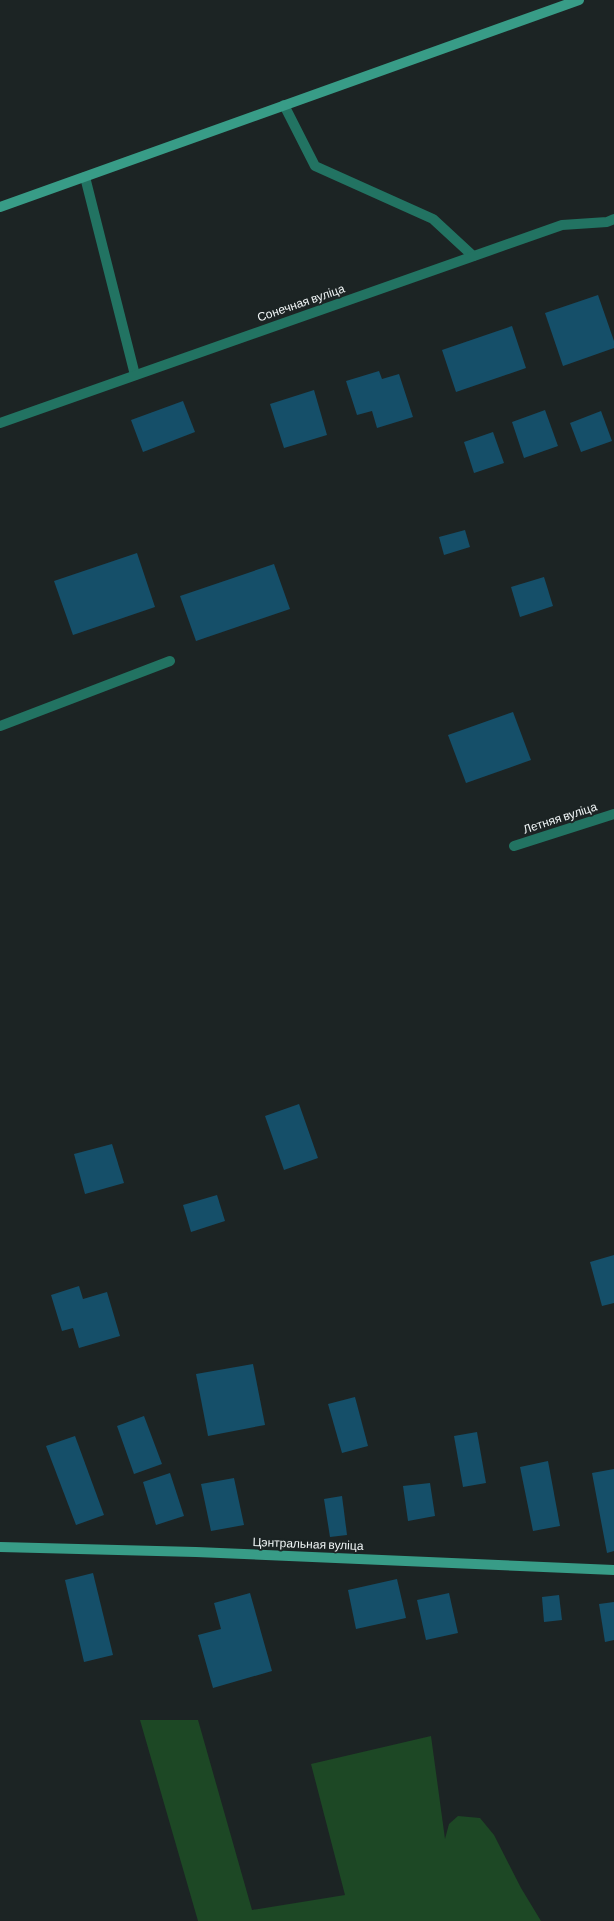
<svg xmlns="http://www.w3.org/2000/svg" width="614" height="1921" font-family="Barlow,sans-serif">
	<rect width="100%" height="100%" fill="#1c2424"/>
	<polygon fill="#1d4825" points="140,1720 198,1720 252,1910 345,1895 311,1764 431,1736 445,1839 449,1824 458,1816 480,1818 494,1835 521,1888 541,1921 198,1921"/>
	<g fill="#154f69">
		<polygon points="598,295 614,341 614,348 563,366 545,313"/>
		<polygon points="512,326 526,368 456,392 442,350"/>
		<polygon points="379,371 382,379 399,374 413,417 377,428 372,411 357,415 346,381"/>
		<polygon points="314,390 327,435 284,448 270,404"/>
		<polygon points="183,401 195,432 143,452 131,420"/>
		<polygon points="545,410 558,446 524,458 512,422"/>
		<polygon points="601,411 612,441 581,452 570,423"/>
		<polygon points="493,432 504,463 474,473 464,442"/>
		<polygon points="465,530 470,547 444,555 439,537"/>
		<polygon points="137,553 155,607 73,635 54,581"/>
		<polygon points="274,564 290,609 196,641 180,596"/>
		<polygon points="544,577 553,606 520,617 511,587"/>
		<polygon points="513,712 531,760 466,783 448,735"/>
		<polygon points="299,1104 318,1158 284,1170 265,1116"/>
		<polygon points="112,1144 124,1183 85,1194 74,1154"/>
		<polygon points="217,1195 225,1221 191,1232 183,1205"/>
		<polygon points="614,1255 614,1303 602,1306 590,1262"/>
		<polygon points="79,1286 83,1299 107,1292 120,1336 79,1348 73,1328 62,1331 51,1295"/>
		<polygon points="253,1364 265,1425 208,1436 196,1374"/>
		<polygon points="355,1397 368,1446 342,1453 328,1404"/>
		<polygon points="144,1416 162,1464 134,1474 117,1426"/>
		<polygon points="477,1432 486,1483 463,1487 454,1436"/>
		<polygon points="75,1436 104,1515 76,1525 46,1446"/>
		<polygon points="548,1461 560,1526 533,1531 520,1467"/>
		<polygon points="614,1469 614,1551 607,1553 592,1473"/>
		<polygon points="170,1473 184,1516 156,1525 143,1482"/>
		<polygon points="234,1478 244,1525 211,1531 201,1484"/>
		<polygon points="430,1483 435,1516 408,1521 403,1486"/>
		<polygon points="342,1496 347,1535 330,1537 324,1499"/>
		<polygon points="93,1573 113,1655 84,1662 65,1580"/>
		<polygon points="397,1579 406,1618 356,1629 348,1590"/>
		<polygon points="250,1593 272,1671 213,1688 198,1635 221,1629 214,1603"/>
		<polygon points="449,1593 458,1633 426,1640 417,1600"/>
		<polygon points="559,1595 562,1620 544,1622 542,1597"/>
		<polygon points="614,1602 614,1640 605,1642 599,1604"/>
	</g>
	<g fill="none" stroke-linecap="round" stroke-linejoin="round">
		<g stroke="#227362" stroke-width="10">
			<polyline points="284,105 315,166 433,219 473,256"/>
			<polyline points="85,177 135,375"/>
			<polyline points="0,726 170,661"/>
		</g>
		<g stroke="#227362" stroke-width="10">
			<polyline points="0,423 562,225 607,222 614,219"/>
			<polyline points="514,846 614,814"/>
		</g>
		<g stroke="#389c87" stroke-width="10">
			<polyline points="0,207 579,0"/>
			<polyline points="0,1547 196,1552 614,1570"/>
		</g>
	</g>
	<g text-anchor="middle" stroke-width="4" stroke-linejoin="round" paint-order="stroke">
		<g font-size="12" fill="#f1f6f7" stroke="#1c2424">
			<text transform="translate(301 303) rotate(-19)" y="4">Сонечная вуліца</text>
			<text transform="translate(560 818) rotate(-18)" y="4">Летняя вуліца</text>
			<text transform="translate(308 1544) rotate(2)" y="4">Цэнтральная вуліца</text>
		</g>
	</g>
</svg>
